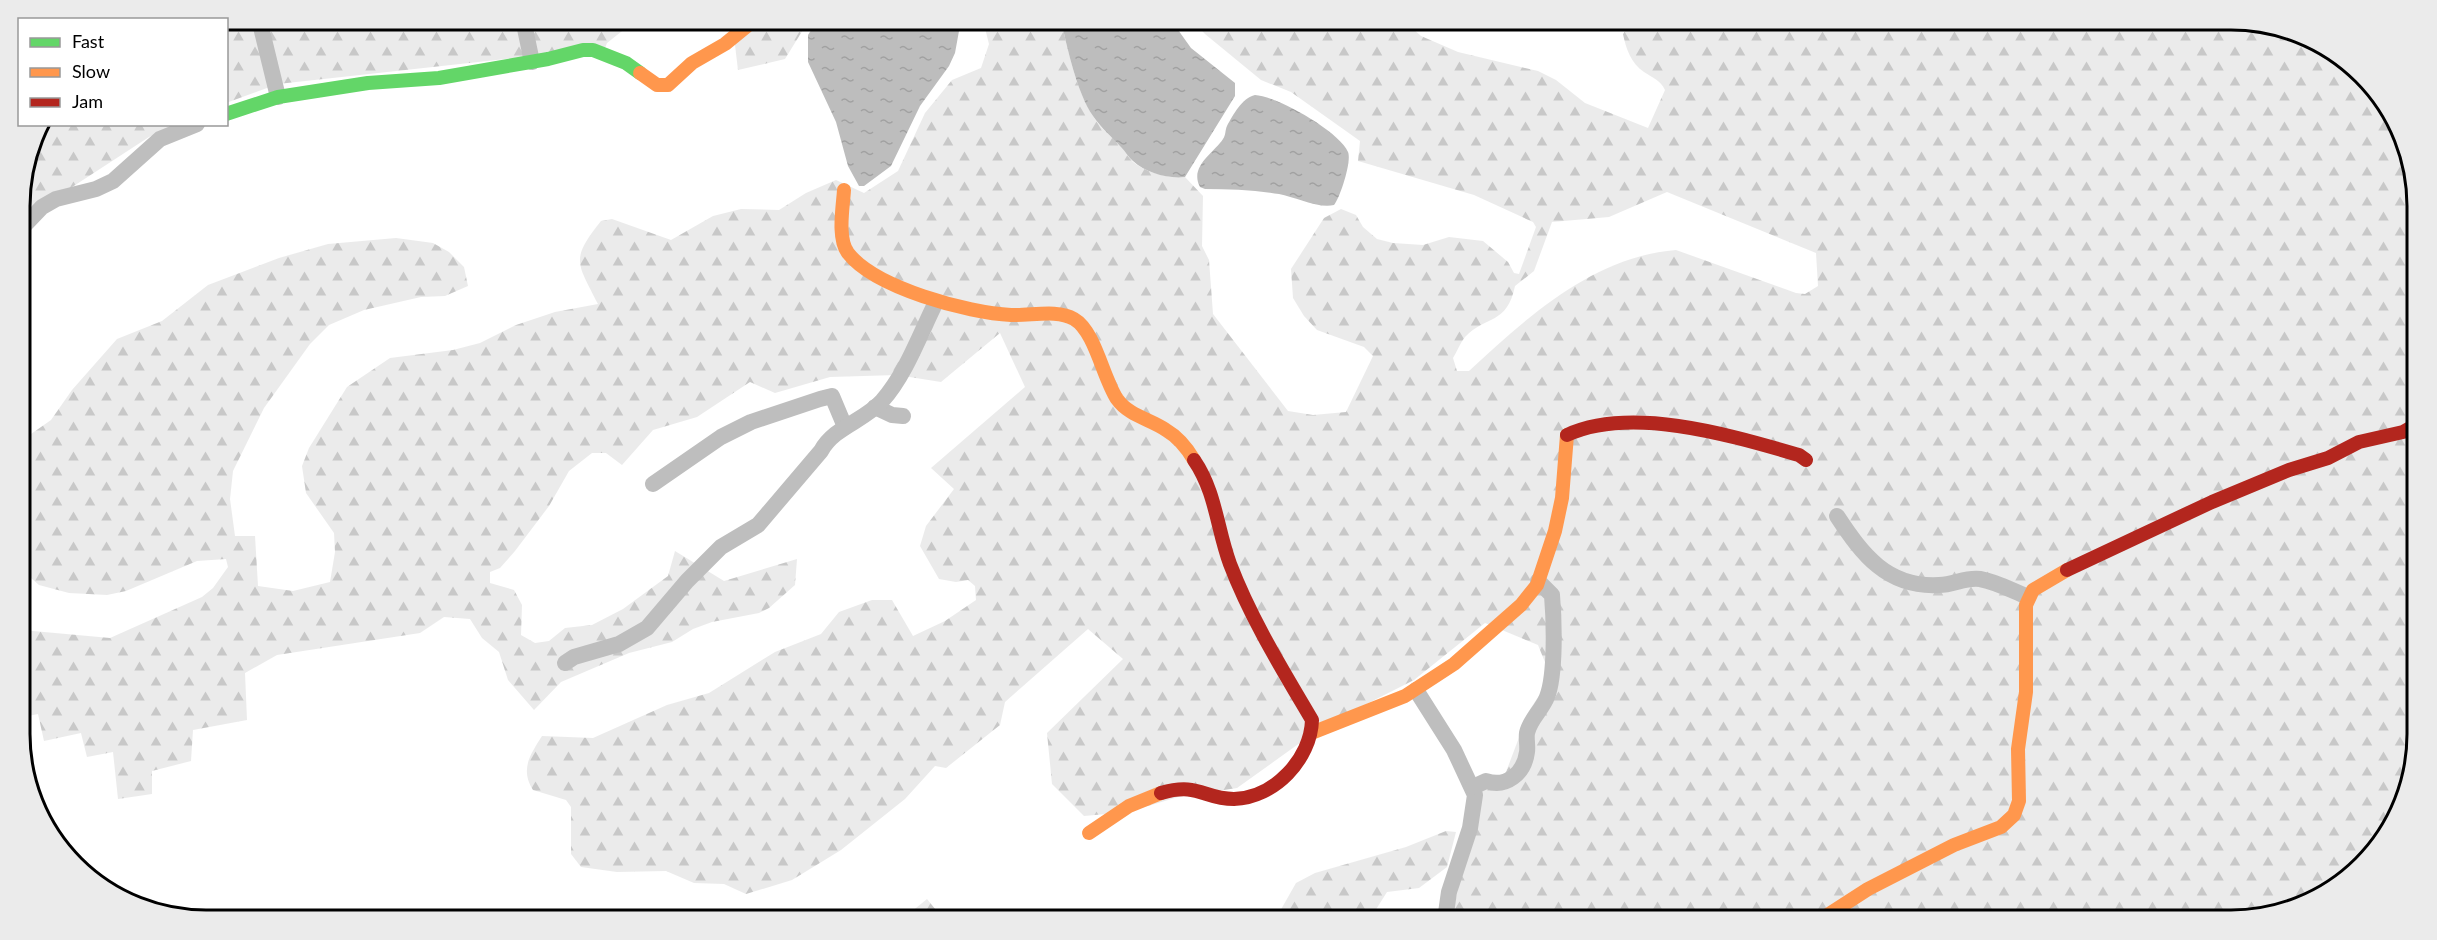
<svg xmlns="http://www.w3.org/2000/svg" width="2437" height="940" font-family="Lato,sans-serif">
	<defs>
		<pattern id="forest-firs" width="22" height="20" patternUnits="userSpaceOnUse" patternTransform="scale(1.5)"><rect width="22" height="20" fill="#ebebeb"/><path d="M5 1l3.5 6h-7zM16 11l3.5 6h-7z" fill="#c8c8c8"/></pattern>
		<pattern id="water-ripples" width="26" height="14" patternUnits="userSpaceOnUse" patternTransform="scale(1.5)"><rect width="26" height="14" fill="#bdbdbd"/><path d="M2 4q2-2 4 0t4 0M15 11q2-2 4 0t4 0" fill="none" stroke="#a1a1a1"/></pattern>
	</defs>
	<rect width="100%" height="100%" fill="#fff"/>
	<g fill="url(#forest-firs)" fill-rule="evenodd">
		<polygon points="226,20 636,20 607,43 605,48 278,84 226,103"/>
		<polygon points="732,20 809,20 785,59 738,70"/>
		<path d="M983,20h78c6,27 16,72 32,96 7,12 18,20 28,30 4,5 7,11 11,15 12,11 38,18 53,16l18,19 -1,50 7,14 4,54 75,97 25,4 33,-3 27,-56 -9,-9 -47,-17 -13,-14 -11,-18 -2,-29 33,-51 17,-9 15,6 7,12 14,12 16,4 30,2 26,-8 34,4 25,21 6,11 5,1 17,-47 -3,-5 -59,-27 -116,-34 2,-20 -69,-49 -30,-12 -56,-46 -13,-14h204l15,7 10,9 37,16 80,19 18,9 29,23 63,25 17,-38c-5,-10 -12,-12 -21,-18 -13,-9 -18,-23 -21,-38l9,-14h599l60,10 44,21 44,41 37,89 1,553 -10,60 -28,53 -35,35 -53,28 -48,10h-792l30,-131 25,-17 23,-61 22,-34 -13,-32 -53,-22 -71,57 -89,45 -88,63 -59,9 -50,15 -44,4 -32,-32 -5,-51 76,-74 -35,-30 -83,73 -5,23 -54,43 -11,-2 -30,33 -64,51 -49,30 -46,14 -22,-10 -30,-1 -28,-12 -49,1 -36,-5 -10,-13v-47l-5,-7 -33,-10c-13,-21 -3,-35 9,-54l51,2 74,-33 42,-12 66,-41 46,-18 18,-22 33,-12h20l21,36 32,-15 31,-21 -1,-14 -7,-6 -12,2 -17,-3 -19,-33 6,-20 28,-37 -23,-21 94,-81 -25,-54 -59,49 -44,-7 -67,2 -55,16 -25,-11 -53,35 -44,13 -31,35 -16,-12h-14l-23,18 -20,35 -34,45 -15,17 -10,4v11l24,7 8,15 -1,30 14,8 14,-2 16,-13 27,-3 31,-16 45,-33 7,-25 49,30 73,-22 -2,26 -26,23 -10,5 -47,9 -19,7 -21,13 -43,11 -68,29 -27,28 -26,-30 -9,-28 -17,-14 -12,-19 -26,-2 -24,16 -143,22 -32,18 2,47 -54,10 -2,31 -39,10v23l-34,5 -5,-47 -26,5 -6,-24 -37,8 -6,-27 -15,3 -1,-87 88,8 92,-41 11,-9 15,-21 -2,-8 -29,2 -71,30 -19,4 -38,-2 -30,-8 -17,-15 -1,-129 30,-21 21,-30 45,-51 45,-18 46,-36 71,-27 49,-14 68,-6 37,5 16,9 15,15 4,19 -23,10 -24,1 -57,13 -35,15 -19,19 -46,64 -31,63 -3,28 5,37h20l3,50 35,5 37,-9 5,-30 -1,-19 -28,-40 -4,-27 7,-18 38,-61 43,-29 63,-8 27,-7 36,-18 39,-13 43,-8c-21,-42 -28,-44 3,-83l11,-2 59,21 42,-24 28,-7 38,1 27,-17 30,-13 28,13 34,-22 27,-58 27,-33 29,-12 8,-24zM1667,192l149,61 2,33 -13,8 -9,-1 -120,-43c-82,6 -150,68 -207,121h-12l-4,-13c4,-6 7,-15 12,-21 21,-22 42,-12 50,-51l19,-15 18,-49 57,-5z"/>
		<polygon points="39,125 177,125 149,137 20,221 20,193"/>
		<polygon points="1446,831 1456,832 1447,867 1419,888 1387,892 1375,911 1375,920 1275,920 1296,883 1315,873 1406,847"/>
		<polygon points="927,899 944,920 905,920 905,917"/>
	</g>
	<g fill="url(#water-ripples)">
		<polygon points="818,19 961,20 955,53 949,66 920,106 891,166 864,186 859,186 848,166 836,122 808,62 808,35"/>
		<path d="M1061,20h110l20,28 44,35v13l-50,81c-17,2 -39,-4 -52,-16 -5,-4 -8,-10 -12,-14 -10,-11 -20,-19 -28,-31 -16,-23 -26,-69 -32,-96z"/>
		<path d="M1255,95c21,1 84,36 93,57 4,9 -8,46 -14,53 -15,4 -39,-8 -55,-11 -25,-4 -49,-5 -74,-5l-5,-2c-11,-21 14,-34 23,-48 3,-4 2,-9 4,-13 6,-11 15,-28 28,-31z"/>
	</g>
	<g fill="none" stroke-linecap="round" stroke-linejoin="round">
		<g stroke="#bebebe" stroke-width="16">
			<polyline points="259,19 278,97"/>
			<polyline points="523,19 532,62"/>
			<polyline points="20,230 42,207 56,199 96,189 113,181 160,139 197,124"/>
			<polyline points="875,407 892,415 903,416"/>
			<polyline points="653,484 721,437 751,422 820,399 832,396 845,427"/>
			<path d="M1837,516c25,38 50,72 102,69 15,0 26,-8 41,-6 17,3 33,12 48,18"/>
			<path d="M565,663l9,-6 45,-13 28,-16 40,-47 34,-34 37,-22 63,-74c13,-24 43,-30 61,-50 24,-27 38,-67 54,-99"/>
			<polyline points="1416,690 1454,750 1475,795 1470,828 1449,892 1445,920"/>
			<path d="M1473,787l13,-6c20,7 38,-7 41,-29 1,-6 -1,-13 0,-19 3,-14 15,-23 20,-36 9,-23 7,-78 5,-102l-14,-14"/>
		</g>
		<polyline stroke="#63d668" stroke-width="14" points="226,114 278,97 368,83 439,78 548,59 583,50 593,50 626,63 640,73"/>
		<g stroke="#ff974d" stroke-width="14">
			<polyline points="640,73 657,85 668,85 692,63 725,44 747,26"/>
			<path d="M844,190c-1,17 -7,48 4,63 27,35 120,60 163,62 20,1 46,-6 63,4 21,12 29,59 43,80 12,17 33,20 49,31 12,7 21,18 28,30"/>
			<polyline points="1314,732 1405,696 1454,664 1521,605 1537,585 1555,531 1562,498 1567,435"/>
			<polyline points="1089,833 1129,806 1161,793"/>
			<polyline points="1820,920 1868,889 1954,845 2001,827 2014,815 2019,801 2018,749 2026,692 2026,605 2033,590 2067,570"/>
		</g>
		<g stroke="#b3261e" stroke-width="14">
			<path d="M1567,435c65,-30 166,1 232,20l7,5"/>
			<polyline points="2067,570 2212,502 2289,470 2328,458 2359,442 2403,432 2417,424"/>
			<path d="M1161,793c38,-11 42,6 73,6 40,-1 77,-40 78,-79 -30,-51 -61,-101 -82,-156 -13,-35 -14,-72 -36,-104"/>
		</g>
	</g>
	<path d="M0 0H2437V940H0ZM206 30H2231A176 176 0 0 1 2407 206V734A176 176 0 0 1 2231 910H206A176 176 0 0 1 30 734V206A176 176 0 0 1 206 30Z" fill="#ebebeb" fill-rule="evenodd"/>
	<path fill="none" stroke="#000" stroke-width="3" d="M206 30H2231A176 176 0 0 1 2407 206V734A176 176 0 0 1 2231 910H206A176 176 0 0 1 30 734V206A176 176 0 0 1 206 30Z"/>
	<rect x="18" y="18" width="210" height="108" fill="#ffffff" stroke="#999999" stroke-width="1.5"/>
	<rect x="30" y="38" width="30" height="9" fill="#63d668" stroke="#999999" stroke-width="1.5"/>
	<text x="72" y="48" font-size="18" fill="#000000">Fast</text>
	<rect x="30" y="68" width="30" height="9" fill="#ff974d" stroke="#999999" stroke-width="1.5"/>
	<text x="72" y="78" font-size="18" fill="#000000">Slow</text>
	<rect x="30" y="98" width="30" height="9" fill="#b3261e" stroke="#999999" stroke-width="1.5"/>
	<text x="72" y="108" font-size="18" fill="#000000">Jam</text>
</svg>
